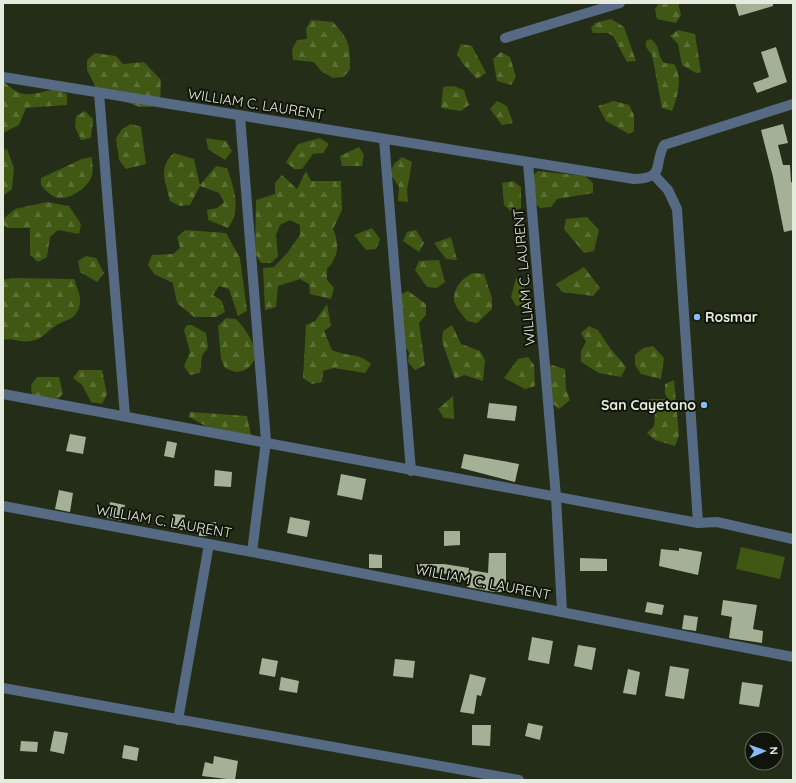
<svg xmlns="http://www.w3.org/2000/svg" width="796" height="783" font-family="Quicksand,sans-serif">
	<defs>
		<pattern id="forest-firs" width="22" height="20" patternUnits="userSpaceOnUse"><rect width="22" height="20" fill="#405813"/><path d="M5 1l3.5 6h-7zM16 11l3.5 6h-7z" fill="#5b7035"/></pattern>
	</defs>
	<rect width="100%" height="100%" fill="#242d17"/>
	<g fill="url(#forest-firs)">
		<polygon points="659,3 678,3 681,15 676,23 657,19 655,9"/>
		<polygon points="611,19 624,27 636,61 627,62 613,36 608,33 593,33 591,28 595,23"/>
		<path d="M311,20l22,2c17,19 17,22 17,48l-7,7 -10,1 -12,-7 -7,-9 -21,-2 -1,-10 5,-10 10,-1 -1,-10z"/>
		<polygon points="678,30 695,34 701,72 696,73 682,65 678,44 670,36"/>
		<path d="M651,39c10,8 6,16 13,24l10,1c9,12 4,34 -2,47l-10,-3 -10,-53 -6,-8v-6z"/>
		<polygon points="461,44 472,46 486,73 477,79 463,64 457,54"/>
		<polygon points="501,52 510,57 516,77 511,85 497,81 493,59"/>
		<polygon points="95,53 116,56 123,64 144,62 161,80 160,102 151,107 140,107 99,93 87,70 87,60"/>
		<path d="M3,81c6,5 13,12 21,13 18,2 25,-10 43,0v11l-41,3 -7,17 -16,8z"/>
		<polygon points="454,86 464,90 469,105 461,111 441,108 443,87"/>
		<polygon points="497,101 507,106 513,123 502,125 490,109"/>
		<polygon points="614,101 629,105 634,115 634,131 629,134 606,121 598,106"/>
		<polygon points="85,111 93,119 91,138 81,140 75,127 76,116"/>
		<polygon points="131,124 141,127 146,164 126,169 119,160 116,138 122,129"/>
		<polygon points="206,138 226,141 232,151 225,160 208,149"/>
		<polygon points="320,138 329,144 323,153 313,154 302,169 294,169 286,162 298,144"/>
		<polygon points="359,147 364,155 362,166 342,166 340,156"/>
		<polygon points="7,149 14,168 12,189 3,196 3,150"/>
		<path d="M174,153l20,6 6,26 16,-19 11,2c7,19 15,43 1,60l-20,-8 -1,-10 10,-2 7,-6 -5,-9 -19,-7 -10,19 -10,1 -10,-5c-4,-19 -13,-33 4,-48z"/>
		<path d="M92,157c0,6 2,16 -1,21 -4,10 -22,22 -33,20 -6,-1 -13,-8 -17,-13v-7l41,-19z"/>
		<polygon points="402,157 412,162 407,190 408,202 398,201 399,187 390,173 394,164"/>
		<path d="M306,171l5,10h30l1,29 -9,19c7,15 5,29 -6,40v11l7,8 -3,11 -21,-5 -1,-10 -9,-5 -22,7 -2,21 -11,3 -2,-42 11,-1 14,-15 12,-17v-10l-10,-5 -10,5 -4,10 2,21 -7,7h-10l-6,-10 1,-53 19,-6v-11l7,-8 15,14z"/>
		<polygon points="538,171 585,176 593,183 593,193 557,199 551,207 540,208 533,201 528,180"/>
		<polygon points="513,181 521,187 521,208 512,212 504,205 502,183"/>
		<polygon points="47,202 69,206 81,224 79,234 58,230 50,237 47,257 38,262 30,255 30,228 8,228 3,225 3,219 15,209"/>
		<polygon points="587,217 599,230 594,251 584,253 564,229 566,219"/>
		<polygon points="372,228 380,239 376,249 366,250 354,235"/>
		<polygon points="185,230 226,233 240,258 247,311 238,316 229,289 219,286 213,295 222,301 225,312 216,317 194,317 177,303 173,283 154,274 148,265 152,255 173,254 180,248 177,237"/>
		<polygon points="416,230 424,243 419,252 403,241 407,232"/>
		<polygon points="451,237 457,260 446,259 434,243"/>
		<polygon points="86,256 96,258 104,273 97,282 80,272 78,261"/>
		<polygon points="439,260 445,282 437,288 427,287 415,270 419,261"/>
		<polygon points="584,267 600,288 593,296 562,292 556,284"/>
		<path d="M474,273l10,1 8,24v11l-15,14 -10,-2c-10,-14 -19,-20 -8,-37 5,-6 7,-8 15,-11z"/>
		<path d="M12,278l62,1c5,13 11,27 -1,38 -5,4 -14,5 -19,10 -9,6 -13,13 -23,14 -10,2 -19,-4 -28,-1v-60z"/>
		<polygon points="516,278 524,284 527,304 516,306 511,297"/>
		<polygon points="408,291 426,304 426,315 419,323 425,365 415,370 408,362 409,352 397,335 399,295"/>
		<path d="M327,304l4,22 -7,5 8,19c15,7 26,2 39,14l-6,9 -31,-5 -11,3 -1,11 -10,2 -9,-6 3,-53 9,-4z"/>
		<path d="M226,318l10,1c8,8 17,21 19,32 2,11 -8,21 -18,21 -4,0 -8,-3 -12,-4l-4,-9 -3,-33z"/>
		<polygon points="187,325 192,325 206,333 208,347 202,356 200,373 190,375 184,366 190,352 184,330"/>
		<polygon points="452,325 461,344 480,351 485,360 483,381 464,375 455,379 442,341 443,331"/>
		<polygon points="589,326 598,330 610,348 626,367 621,377 599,373 581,362 581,351 586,342 581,333"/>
		<polygon points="653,346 664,358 661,379 641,374 635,365 635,355 643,348"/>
		<polygon points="528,357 534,365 535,386 525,389 504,378 518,359"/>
		<polygon points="545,363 565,369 566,390 570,400 559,409 551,402"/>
		<polygon points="79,370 102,370 107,394 102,404 91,402 82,385 73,378"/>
		<polygon points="37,377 59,377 63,394 54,402 32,397 31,385"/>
		<polygon points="674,380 679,435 675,446 655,440 647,433 654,426 655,415 646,410 649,399 668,399 665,394 665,384"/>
		<polygon points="453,396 454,419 444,418 438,409"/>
		<polygon points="190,412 247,416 251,435 228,438 189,417"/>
	</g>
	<polygon fill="#405813" points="741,547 785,557 780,579 736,569"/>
	<g fill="#a5b197">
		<polygon points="735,3 773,3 773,6 739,16"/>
		<polygon points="776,47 787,82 757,93 753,83 769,77 761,52"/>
		<polygon points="783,124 788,143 778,145 783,165 790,165 791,182 793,182 793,230 784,232 773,177 761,130"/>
		<polygon points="489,403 517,406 515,421 487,418"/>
		<polygon points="70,434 86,437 83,454 66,451"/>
		<polygon points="167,441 177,443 174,458 164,456"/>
		<polygon points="464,454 519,464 515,482 461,468"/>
		<polygon points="215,470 232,472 231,487 214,486"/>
		<polygon points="341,474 366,479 362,500 337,495"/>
		<polygon points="59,490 73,493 70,512 55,509"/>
		<polygon points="110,502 125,505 122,521 107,518"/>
		<polygon points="173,514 185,515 183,530 172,530"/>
		<polygon points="290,517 310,521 307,537 287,533"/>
		<polygon points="216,522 217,536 199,536 198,524"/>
		<polygon points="444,531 460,531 460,545 444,546"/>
		<polygon points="679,548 702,552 698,575 659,566 661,549 679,551"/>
		<polygon points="489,553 506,553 506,592 494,592 467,587 470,570 488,573"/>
		<polygon points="369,554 382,555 382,568 369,568"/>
		<polygon points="580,558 607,559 607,571 580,571"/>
		<polygon points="419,564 444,564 469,568 468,577 419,570"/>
		<polygon points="723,600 757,605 753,629 763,631 762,643 729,638 732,617 721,615"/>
		<polygon points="647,602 664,605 662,615 645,612"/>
		<polygon points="684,615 698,617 696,631 682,629"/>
		<polygon points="532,637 553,641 549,664 528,660"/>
		<polygon points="578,645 596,648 592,670 574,666"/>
		<polygon points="262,658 278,661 275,677 259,674"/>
		<polygon points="395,659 415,661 413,678 393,676"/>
		<polygon points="670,666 689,669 684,699 665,696"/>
		<polygon points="628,669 640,672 636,695 623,693"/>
		<polygon points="470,674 486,678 481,696 477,695 474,714 460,712"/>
		<polygon points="281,677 299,681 297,693 279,690"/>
		<polygon points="742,682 763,685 759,707 739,704"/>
		<polygon points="528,723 543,726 540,740 525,736"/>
		<polygon points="472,725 491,725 490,746 472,745"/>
		<polygon points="54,731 68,733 64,754 50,751"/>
		<polygon points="21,741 38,742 37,752 20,751"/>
		<polygon points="124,745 139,748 137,761 122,758"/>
		<polygon points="214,756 238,761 235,780 202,776 205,762 213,764"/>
	</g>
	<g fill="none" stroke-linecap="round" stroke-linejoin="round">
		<g stroke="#566a84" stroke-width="10">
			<polyline points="505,38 620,3"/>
			<path d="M3,77l631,102c32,-1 19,-13 30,-34l129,-41"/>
			<polyline points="99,93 125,416"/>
			<polyline points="240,116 266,441 252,552"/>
			<polyline points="384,139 411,471"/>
			<polyline points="528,163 556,497 562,611"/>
			<polyline points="654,175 668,190 677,209 698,523"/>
			<path d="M3,394c232,42 463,87 695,129l19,-1 76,17"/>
			<polyline points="3,506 252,552 793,657"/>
			<polyline points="3,688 519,780"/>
			<polyline points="178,720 209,544"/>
		</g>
	</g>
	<g fill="#87bbfb" stroke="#10140a" stroke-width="1.5">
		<circle cx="697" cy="317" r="4"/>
		<circle cx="704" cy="405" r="4"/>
	</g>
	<g text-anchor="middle" stroke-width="4" stroke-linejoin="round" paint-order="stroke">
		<g font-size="14" fill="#e5ebdd" stroke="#10140a">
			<text transform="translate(256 104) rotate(9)" y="5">WILLIAM C. LAURENT</text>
			<text transform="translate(524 277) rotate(-95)" y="5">WILLIAM C. LAURENT</text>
			<text transform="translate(164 521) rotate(10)" y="5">WILLIAM C. LAURENT</text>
			<text transform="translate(483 582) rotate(11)" y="5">WILLIAM C. LAURENT</text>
		</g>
		<g font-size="14" font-weight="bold" fill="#e5ebdd" stroke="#10140a" text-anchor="start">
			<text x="705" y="322">Rosmar</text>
			<text x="696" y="410" text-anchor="end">San Cayetano</text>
		</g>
	</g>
	<rect width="796" height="783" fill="none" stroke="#e5ebdd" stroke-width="8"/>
	<g transform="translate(764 751) rotate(88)"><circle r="19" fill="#10140a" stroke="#656a5e"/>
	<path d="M0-3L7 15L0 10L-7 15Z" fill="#87bbfb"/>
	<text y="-6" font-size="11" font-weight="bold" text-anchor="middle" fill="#e5ebdd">N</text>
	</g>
</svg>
